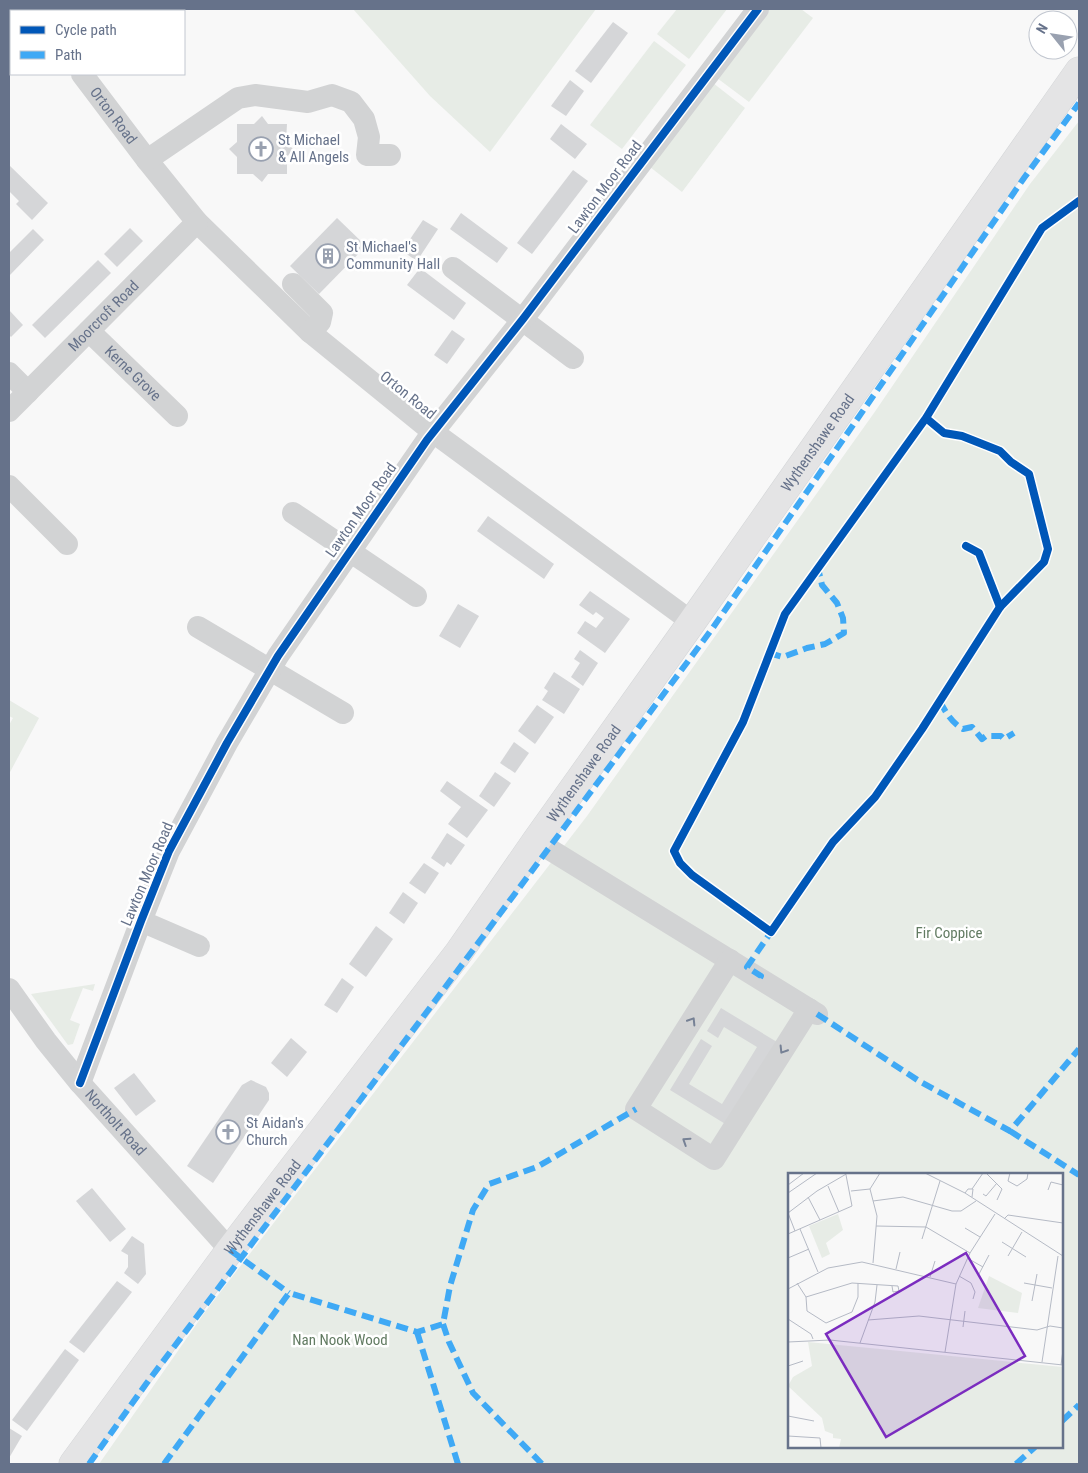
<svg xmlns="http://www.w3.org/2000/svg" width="1088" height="1473" font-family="'Roboto Condensed',sans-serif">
	<rect width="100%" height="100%" fill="#f8f8f8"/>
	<g fill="#e7ece6" fill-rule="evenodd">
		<polygon points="353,9 596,9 490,152 430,96"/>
		<polygon points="677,9 727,9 689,59 657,34"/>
		<polygon points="769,9 801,9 813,18 749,102 717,78"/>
		<polygon points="654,41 686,65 622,149 590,125"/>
		<polygon points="713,83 745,108 682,192 650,167"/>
		<path d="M1079,121v1343h-980l106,-152 382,-496 287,-403 156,-229zM789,1174h273v273h-273z"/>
		<polygon points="9,700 39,718 9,774 9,725 13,718 9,716"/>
		<polygon points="95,984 93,991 83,988 70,1020 80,1024 73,1044 68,1045 31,994"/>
	</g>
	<g fill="#d5d6d8">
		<polygon points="613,22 628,33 591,83 575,71"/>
		<polygon points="570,80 584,91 566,116 551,106"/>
		<polygon points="262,116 268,124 287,124 286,142 293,149 287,157 287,174 268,174 262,182 253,174 237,174 237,157 229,149 237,142 237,124 254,124"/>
		<polygon points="561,124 587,144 575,159 550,139"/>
		<polygon points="9,165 48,203 32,220 16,204 19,201 9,191"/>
		<polygon points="573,170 588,181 532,254 517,243"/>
		<polygon points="461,213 508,248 497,263 450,229"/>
		<polygon points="337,218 366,246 319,294 290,266"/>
		<polygon points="423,220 438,229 417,261 402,251"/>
		<polygon points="130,228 143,241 117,267 104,254"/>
		<polygon points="33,229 44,240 9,276 9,253"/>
		<polygon points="98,260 111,273 45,338 32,325"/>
		<polygon points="420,268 466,303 454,320 407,285"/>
		<polygon points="9,310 23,325 11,337 9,335"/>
		<polygon points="452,330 465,339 447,364 434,355"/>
		<polygon points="488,516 554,564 544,579 477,531"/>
		<polygon points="590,591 630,619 605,653 577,633 585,621 596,628 604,618 596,612 593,615 579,605"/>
		<polygon points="458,604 479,616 460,648 439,636"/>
		<polygon points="580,650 598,663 583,686 571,677 580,663 574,659"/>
		<polygon points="554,672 580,689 564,714 542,700 548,691 544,688"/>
		<polygon points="537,705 554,717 535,744 518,731"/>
		<polygon points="514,742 529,753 515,773 500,763"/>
		<polygon points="495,772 511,783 494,807 479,796"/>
		<polygon points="447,781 488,810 467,838 448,824 461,807 440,791"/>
		<polygon points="447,833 465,845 451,865 447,862 444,867 431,858"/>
		<polygon points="424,863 439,873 425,894 409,883"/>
		<polygon points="403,892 418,903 404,924 389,913"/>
		<polygon points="376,926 393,939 366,977 349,964"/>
		<polygon points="342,978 354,987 337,1013 324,1005"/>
		<polygon points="721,1008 777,1042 727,1125 670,1090 701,1039 712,1046 689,1084 722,1104 757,1047 724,1027 718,1038 707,1031"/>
		<polygon points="291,1038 307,1052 287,1077 271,1063"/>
		<polygon points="134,1073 156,1101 136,1116 114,1088"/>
		<polygon points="251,1080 266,1087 269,1093 269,1100 213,1183 187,1166 242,1085"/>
		<polygon points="92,1188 126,1229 110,1242 76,1201"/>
		<polygon points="132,1236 144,1244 146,1274 138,1284 124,1273 128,1267 128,1255 121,1251"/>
		<polygon points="117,1281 132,1292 84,1353 69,1342"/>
		<polygon points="65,1349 79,1360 27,1431 12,1420"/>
		<polygon points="9,1428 22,1436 9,1458"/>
	</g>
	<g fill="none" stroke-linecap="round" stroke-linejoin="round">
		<g stroke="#d4d6d8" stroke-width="29">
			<g id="major">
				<path id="s5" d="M73,1464l157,-214 229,-298 77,-111 156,-219 387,-551"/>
			</g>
		</g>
		<g stroke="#d2d3d4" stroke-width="22">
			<polyline points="41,9 42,11"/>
			<path id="s1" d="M82,74l65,86 50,62 113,110 123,100 259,190"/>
			<polyline points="147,160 238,98 255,95 308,102 332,95 351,102 364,119 369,137 367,155 390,155"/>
			<polyline points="453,268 573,358"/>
			<polyline points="293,284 322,313 320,322 310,332"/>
			<path id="s2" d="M89,331l88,85"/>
			<polyline points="9,373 28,392"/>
			<path id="s3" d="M9,411l188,-189"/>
			<polyline points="9,486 67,544"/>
			<polyline points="293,513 416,596"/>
			<polyline points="198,627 343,713"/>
			<polyline points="536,841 817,1014"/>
			<polyline points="141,921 199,946"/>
			<polyline points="730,960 636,1109 714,1159 809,1009"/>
			<path id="s4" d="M9,989l37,52 34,42 150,167"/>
			<polyline points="80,1083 141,921 169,851 227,743 278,656 427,440 523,319 758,9"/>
		</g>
		<use href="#major" stroke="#e4e4e5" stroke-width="28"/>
		<g stroke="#3fa9f5" stroke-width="6" stroke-dasharray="12 6" stroke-linecap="butt">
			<polyline points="769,653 783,657 807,648 825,644 844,633 843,618 837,603 822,585 818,568"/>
			<path d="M940,701c5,11 13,23 23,28l9,-2 10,12 4,-3h15l3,3 10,-6"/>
			<polyline points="760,978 761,976 747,967 771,932"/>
			<polyline points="817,1014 919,1081 1010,1131 1079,1049"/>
			<polyline points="1010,1131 1079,1175"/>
			<polyline points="230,1250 289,1293"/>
			<polyline points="443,1324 449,1342 473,1393 542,1464"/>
			<polyline points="417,1332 458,1464"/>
			<polyline points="1062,1421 1079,1405"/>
			<polyline points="89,1464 146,1384 429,1009 712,629 1024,178 1079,103"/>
			<polyline points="164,1464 289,1293 417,1332 443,1324 450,1286 473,1210 489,1184 537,1167 636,1109"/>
			<polyline points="1016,1464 1035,1447"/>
		</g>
		<g stroke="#fff" stroke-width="11">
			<g id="cycleway">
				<polyline points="926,418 944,433 962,436 1000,451 1011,462 1029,474 1048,549 1044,562 1000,607 922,729 875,797 833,842 771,932 692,875 680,863 674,851 743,722 785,614 926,418 1042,228 1079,201"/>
				<polyline points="966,546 979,553 1000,607"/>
				<polyline points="80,1083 141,921 169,851 227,743 278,656 427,440 523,319 758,9"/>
			</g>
		</g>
		<use href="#cycleway" stroke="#0057b8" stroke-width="8"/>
	</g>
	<defs><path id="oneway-chevron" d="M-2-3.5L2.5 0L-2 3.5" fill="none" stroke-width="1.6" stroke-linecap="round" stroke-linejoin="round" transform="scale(1.25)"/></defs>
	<g stroke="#768195">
		<use href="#oneway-chevron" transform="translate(692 1021) rotate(-58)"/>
		<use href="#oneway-chevron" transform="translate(783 1050) rotate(122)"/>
		<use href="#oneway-chevron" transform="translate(686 1141) rotate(-147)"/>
	</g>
	<defs>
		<g id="church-ring" transform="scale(1.25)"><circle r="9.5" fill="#fff" stroke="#99a1b0" stroke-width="1.5"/><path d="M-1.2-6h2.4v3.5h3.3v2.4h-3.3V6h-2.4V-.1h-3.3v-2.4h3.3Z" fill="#99a1b0"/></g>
		<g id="building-ring" transform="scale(1.25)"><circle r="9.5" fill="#fff" stroke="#99a1b0" stroke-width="1.5"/><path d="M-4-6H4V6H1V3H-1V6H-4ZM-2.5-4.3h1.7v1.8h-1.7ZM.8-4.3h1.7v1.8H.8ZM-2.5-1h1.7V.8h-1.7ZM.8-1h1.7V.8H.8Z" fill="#99a1b0"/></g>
	</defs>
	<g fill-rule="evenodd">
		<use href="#church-ring" x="261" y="149"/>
		<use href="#building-ring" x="328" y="256"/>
		<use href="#church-ring" x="228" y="1132"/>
	</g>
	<g text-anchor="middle" stroke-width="5" stroke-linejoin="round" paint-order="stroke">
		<g font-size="15" fill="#66728a" stroke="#fff">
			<text dy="5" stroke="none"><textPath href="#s1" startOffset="52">Orton Road</textPath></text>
			<text transform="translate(605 187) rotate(-53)" y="5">Lawton Moor Road</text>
			<text dy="5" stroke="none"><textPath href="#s3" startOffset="134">Moorcroft Road</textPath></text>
			<text dy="5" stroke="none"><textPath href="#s2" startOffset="61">Kerne Grove</textPath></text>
			<text transform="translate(408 395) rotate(39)" y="5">Orton Road</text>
			<text dy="5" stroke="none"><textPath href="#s5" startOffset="1264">Wythenshawe Road</textPath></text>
			<text transform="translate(361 510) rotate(-55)" y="5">Lawton Moor Road</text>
			<text dy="5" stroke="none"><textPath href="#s5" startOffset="859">Wythenshawe Road</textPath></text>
			<text transform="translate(147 874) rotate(-67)" y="5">Lawton Moor Road</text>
			<text dy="5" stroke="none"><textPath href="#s4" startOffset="171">Northolt Road</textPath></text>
			<text dy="5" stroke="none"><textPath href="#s5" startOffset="319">Wythenshawe Road</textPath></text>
		</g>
		<g font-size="15" fill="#66728a" stroke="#fff" text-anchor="start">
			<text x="278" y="145">St Michael<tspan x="278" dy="17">&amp; All Angels</tspan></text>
			<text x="346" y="252">St Michael's<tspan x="346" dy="17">Community Hall</tspan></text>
			<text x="246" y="1128">St Aidan's<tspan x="246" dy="17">Church</tspan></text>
		</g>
		<g font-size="15" fill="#627b62" stroke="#fff">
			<text x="949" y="938">Fir Coppice</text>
			<text x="340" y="1345">Nan Nook Wood</text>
		</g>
	</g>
	<g transform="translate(788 1173)">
		<rect width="275" height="275" fill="#f8f8f8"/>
		<path d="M50,41l5,16 -17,13 4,11 -8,4 -13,-32zM201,103l33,17 -4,20 -40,-5zM20,169l255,25v81h-224l2,-9 -8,-1v-4l-8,-3 -3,-13 -34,-32 5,-9 19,-11z" fill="#e7ece6"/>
		<path fill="none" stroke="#b5bac5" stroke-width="1" d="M137,0l40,20 98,63M198,0l16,16 -5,11M222,0l-2,8 9,5 10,-7 1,-6M0,12l16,-12M40,13l11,26M184,16l11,-16M260,17l3,-8 12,3M63,18l19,-2M0,20l29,-20M177,20l3,-4h5l-1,8M195,21l3,2 11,-13M20,24l12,23M85,28l30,-4 49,14h9l15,-10M0,40l29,-22 31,-18M0,40l7,18M216,46l4,-4 55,8M88,53l50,1 44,26M177,55l15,9M12,56l18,43M0,61l64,-28 -6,-31M134,66l18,-58M214,69l24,15M220,83l14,-24M0,85l21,-9M179,85l16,9M85,90l4,-47 -7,-27 10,-16M108,96l4,-17M191,101l10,-19M171,103l12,7 4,9 -2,7M142,104l5,-16M9,110l9,14 1,14 19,12 26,-11 6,-15v-14M236,110l28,5M0,116l40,-21 34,-6 94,22M18,124l46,-14 46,3 1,5 -6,1 -1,-6M244,128l5,-27M0,146l23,15 2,5M80,147l51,-4 118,14 13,-4 13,2M175,154l2,-16M0,169l42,-2 233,25M72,170l15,-41 2,-17M157,179l11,-68 14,-31 25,-39M254,189l16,-106M273,192l2,-15M0,193l15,-5M0,243l26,5M0,263l32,2 1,10"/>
		<path fill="#7b2cbf" fill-opacity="0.15" stroke="#7b2cbf" stroke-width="2.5" d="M178,80l59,103 -139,81 -60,-103z"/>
		<rect width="275" height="275" fill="none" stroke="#66728a" stroke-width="2.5"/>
	</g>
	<rect width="1088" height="1473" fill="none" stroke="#66728a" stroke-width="20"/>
	<rect x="10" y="10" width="175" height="65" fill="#ffffff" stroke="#c2c7d0"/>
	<rect x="20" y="26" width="25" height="8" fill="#0057b8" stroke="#c2c7d0"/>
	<text x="55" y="35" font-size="15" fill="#66728a">Cycle path</text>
	<rect x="20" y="51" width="25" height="8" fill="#3fa9f5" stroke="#c2c7d0"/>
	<text x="55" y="60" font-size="15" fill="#66728a">Path</text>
	<g transform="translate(1053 35) rotate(300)"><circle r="24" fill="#ffffff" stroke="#c2c7d0"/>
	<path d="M0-4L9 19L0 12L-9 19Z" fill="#99a1b0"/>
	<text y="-8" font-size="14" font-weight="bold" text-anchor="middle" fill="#66728a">N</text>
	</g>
</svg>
